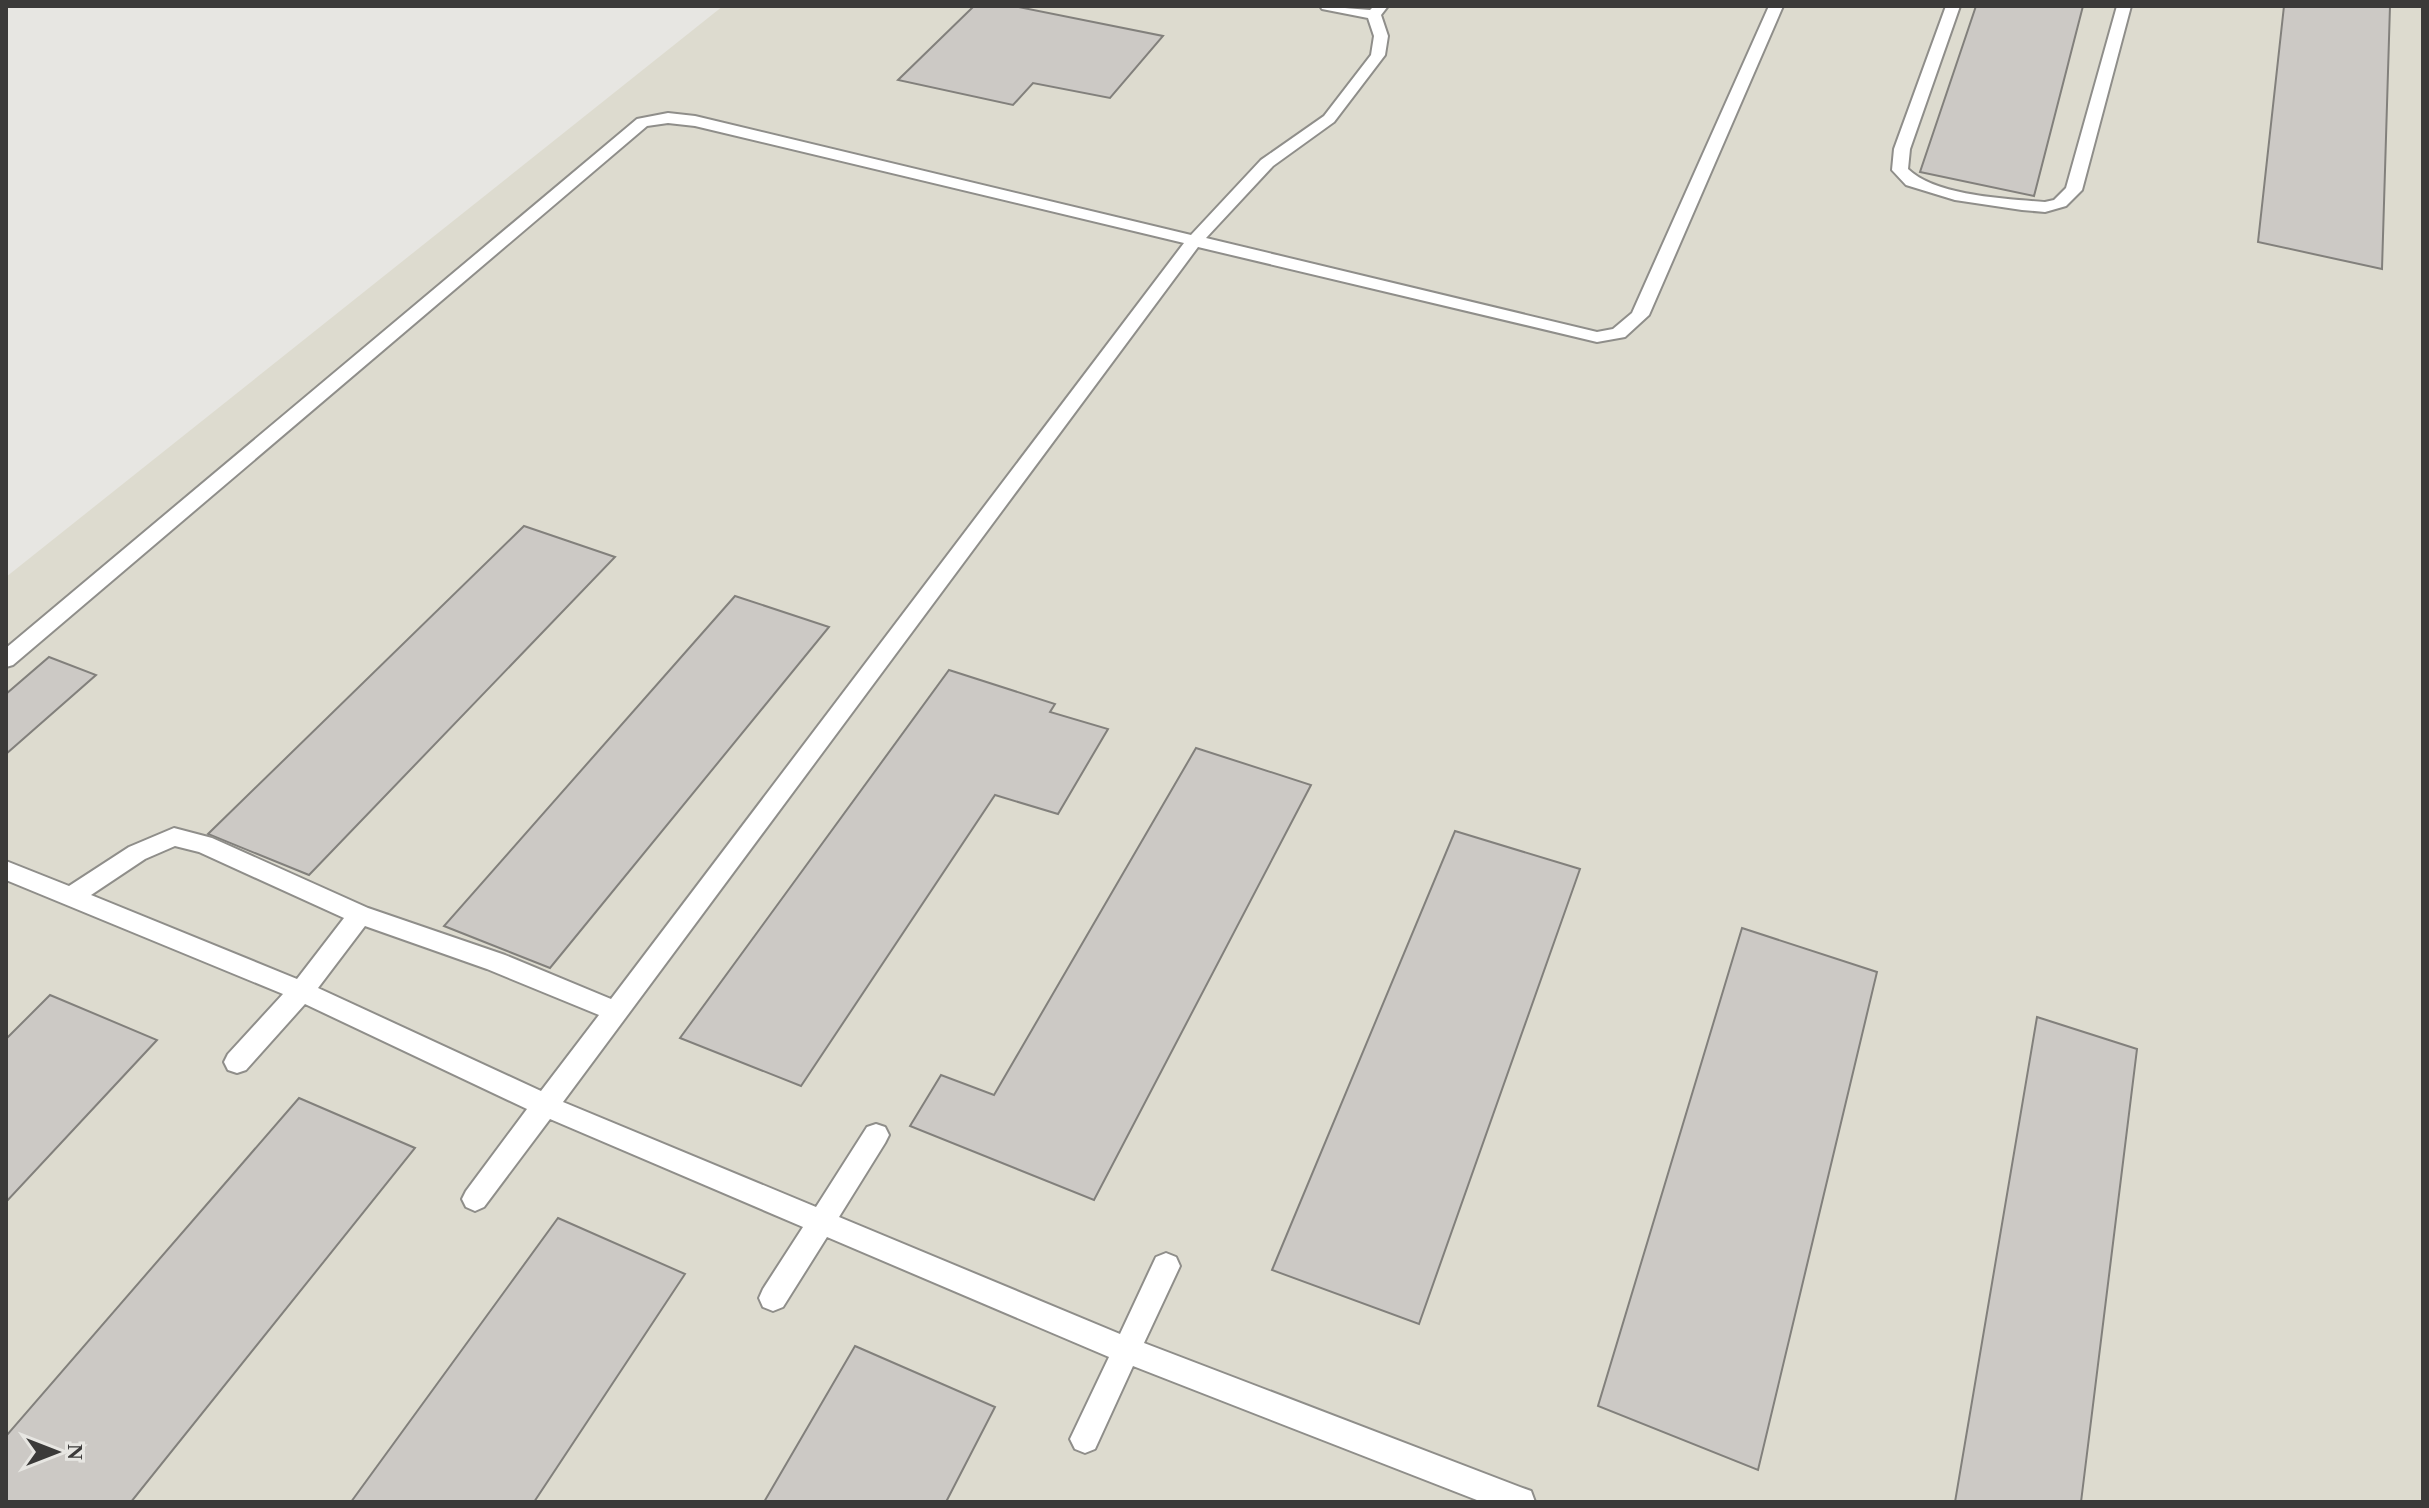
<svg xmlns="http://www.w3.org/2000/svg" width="2429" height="1508" font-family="Georgia,serif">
	<rect width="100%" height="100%" fill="#e7e6e2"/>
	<polygon fill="#dddbcf" points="723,6 2423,6 2423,1502 6,1502 6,577"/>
	<g fill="#ccc9c5" stroke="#82807c" stroke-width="2">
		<polygon points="974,6 1013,6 1163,36 1110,98 1033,83 1013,105 898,80"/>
		<polygon points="1976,6 2083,6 2034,196 1920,172"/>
		<polygon points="2284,6 2390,6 2382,269 2258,242"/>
		<polygon points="524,526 615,557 309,875 208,834"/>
		<polygon points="735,596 829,627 550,968 444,926"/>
		<polygon points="49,657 96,675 6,754 6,694"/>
		<polygon points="949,670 1055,704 1050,712 1108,729 1058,814 995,795 801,1086 680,1038"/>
		<polygon points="1196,748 1311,785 1094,1200 910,1126 941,1075 994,1095"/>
		<polygon points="1455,831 1580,869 1419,1324 1272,1270"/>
		<polygon points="1742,928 1877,972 1758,1470 1598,1406"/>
		<polygon points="50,995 157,1040 6,1202 6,1039"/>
		<polygon points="2037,1017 2137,1049 2081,1502 1955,1502"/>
		<polygon points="299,1098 415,1148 131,1502 6,1502 6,1436"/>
		<polygon points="558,1218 685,1274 534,1502 351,1502"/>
		<polygon points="855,1346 995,1407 946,1502 764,1502"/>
	</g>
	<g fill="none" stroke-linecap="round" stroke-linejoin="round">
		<g stroke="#8f8e8a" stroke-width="4">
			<g id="lane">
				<path d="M1320,6l50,4 4,-4h14l-7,9 7,21 -3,19 -51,67 -61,44 -67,72 391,94 16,-3 19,-16 137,-307h14l-134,309 -24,22 -28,5 -399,-95 -635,855 253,105 51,-80 9,-3 9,3 4,8 -4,8 -46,74 281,117 36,-77 10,-4 10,4 4,9 -36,77 376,144 11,4 4,11h-53l-349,-136 -38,83 -10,4 -10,-4 -5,-10 39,-82 -282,-120 -44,70 -10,4 -10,-4 -4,-9 4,-9 40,-62 -253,-108 -66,88 -9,4 -9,-4 -4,-8 4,-8 61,-82 -222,-105 -59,66 -9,3 -9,-3 -4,-8 4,-8 55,-60 -277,-114v-19l63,25 60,-39 45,-19 38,10 156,70 137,47 106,44 573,-756 -489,-117 -27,-3 -21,3 -634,539 -7,2v-19l631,-529 31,-6 27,3 496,119 70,-75 63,-44 47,-61 3,-19 -6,-18 -46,-9zM175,846l24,6 145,66 -47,61 -206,-84 54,-36zM365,926l122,43 112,46 -58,76 -223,-103z"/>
				<path d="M1946,6h14l-50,143 -2,20c27,27 100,30 137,33l9,-2 12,-12 51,-182h14l-49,184 -16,16 -21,6 -23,-2 -67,-10 -49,-15 -14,-15 2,-21z"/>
			</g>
		</g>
		<use href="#lane" fill="#fff" fill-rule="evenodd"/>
	</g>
	<rect width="2429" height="1508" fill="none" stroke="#3b3a39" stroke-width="16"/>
	<g transform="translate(56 1452) rotate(90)" stroke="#e7e6e2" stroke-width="6" paint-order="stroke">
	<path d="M0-6L14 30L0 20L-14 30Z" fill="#3b3a39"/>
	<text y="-12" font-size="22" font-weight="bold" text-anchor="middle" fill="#3b3a39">N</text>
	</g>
</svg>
